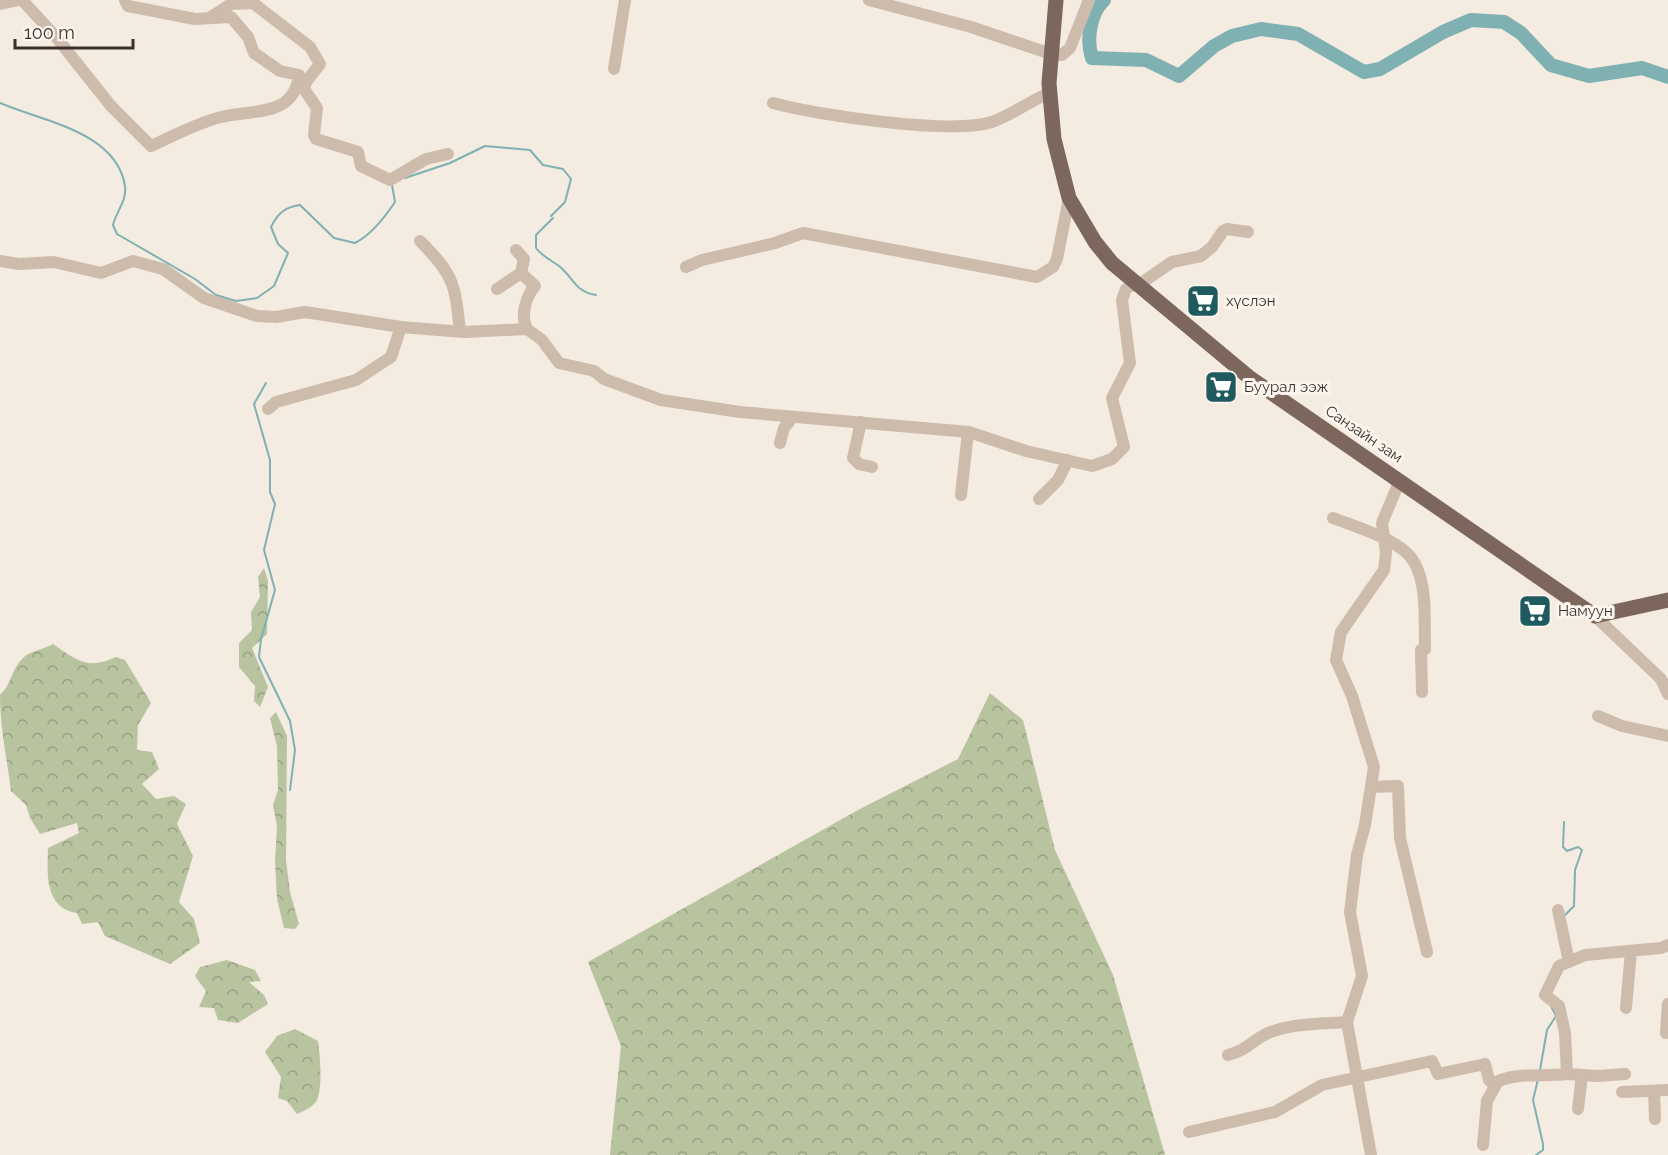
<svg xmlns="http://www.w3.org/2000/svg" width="1668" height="1155" font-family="Raleway,sans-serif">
	<defs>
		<pattern id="forest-crowns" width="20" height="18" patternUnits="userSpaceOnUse" patternTransform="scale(1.5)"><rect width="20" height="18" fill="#b8c4a0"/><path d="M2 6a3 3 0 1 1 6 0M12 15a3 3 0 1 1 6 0" fill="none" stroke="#97a083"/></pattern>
	</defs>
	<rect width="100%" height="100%" fill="#f4ebe1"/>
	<g fill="url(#forest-crowns)">
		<polygon points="264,568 268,581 267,634 252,648 268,687 260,707 254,701 255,686 239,667 239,643 252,630 251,612 260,597 258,577"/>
		<path d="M53,644c24,17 35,26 63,13l9,3 26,43 -13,22 -1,25 15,2 7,17 -17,15 14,15 18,-3 12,8 -9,20 16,32 -14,46 15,17 6,24 -30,21 -65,-28 -7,-14 -16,2 -5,-11c-32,-5 -30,-38 -29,-65l31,-15 -2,-10 -37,11 -10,-16 -4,-13 -15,-14c-4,-33 -11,-63 -11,-96 12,-11 11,-26 23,-37 8,-8 20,-8 30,-14z"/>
		<polygon points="990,693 1023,720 1055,850 1113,975 1165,1155 610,1155 621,1046 588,962 858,810 958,759"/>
		<polygon points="276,712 287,736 286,860 290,892 299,924 295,929 284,928 277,899 275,861 277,826 273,805 278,790 277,746 270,718"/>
		<polygon points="227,960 255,970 261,981 249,982 264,995 268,1004 238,1023 218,1020 214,1008 199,1007 206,991 195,976 200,967"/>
		<path d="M295,1029l23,12c2,15 5,46 -1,59 -4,7 -13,11 -20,14l-10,-13 -9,-3 3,-21 -16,-25 12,-16z"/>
	</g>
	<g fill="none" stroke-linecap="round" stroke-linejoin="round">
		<g stroke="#7fb0b2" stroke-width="2">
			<path d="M0,103c41,18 116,28 125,83 2,15 -9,26 -12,39l4,9 78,45 21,16 20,6 21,-3 17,-12 14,-33 -10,-9 -7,-17c7,-14 14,-20 29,-22l34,33 21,5c16,-8 30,-26 40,-41l-3,-17"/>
			<polyline points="405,178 450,163 485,146 530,150 543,165 563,169 571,179 565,202 551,216"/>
			<path d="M553,218l-17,17v13c7,9 15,12 23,18 15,12 16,26 37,29"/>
			<polyline points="266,383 254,404 270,460 270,492 275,504 264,550 275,590 261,639 259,657 290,721 295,750 290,790"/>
			<polyline points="1564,822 1563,847 1567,851 1578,847 1582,850 1575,870 1574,906 1565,915"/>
			<polyline points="1540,1070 1547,1030 1556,1016 1551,1006"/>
			<polyline points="1536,1155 1543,1150 1543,1144 1533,1100 1538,1079"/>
		</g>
		<path stroke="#7fb0b2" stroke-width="14" d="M1104,0c-14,13 -18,40 -12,58l54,2 33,16 35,-30 18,-10 29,-7 37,5 66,38 16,-3 63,-37 28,-12 33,2 17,11 30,32 38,11 53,-8 26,9"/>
		<g stroke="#cdbbac" stroke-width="12">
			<path d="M22,0l34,37 55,69 40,40c22,-10 46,-23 70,-29 31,-8 73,1 78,-42l-19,-4 -26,-18 -6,-16 -17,-20 -36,2 -67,-13 -3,-6"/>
			<polyline points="869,0 971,27 1051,54 1062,55 1070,48 1089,0"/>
			<polyline points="0,4 19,0"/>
			<polyline points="209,18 231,4 253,3 310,47 320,64 306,82 304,89 317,108 314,135 316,139 358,152 361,166 390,180 426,159 448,154"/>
			<polyline points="614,69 625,0"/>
			<path d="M773,103c43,12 178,32 219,19 20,-7 38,-21 57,-29"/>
			<path d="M420,241c34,34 35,43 40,90"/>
			<polyline points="516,250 524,259 521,273"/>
			<polyline points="0,261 19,264 54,262 101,273 133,261 163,269 204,298 257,316 276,317 305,312 401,327 464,332 527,329 542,340 559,363 594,371 604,379 661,400 740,412 969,432 1026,451 1092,466 1112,459 1124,447 1112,398 1130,363 1122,300 1126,289 1134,284"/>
			<polyline points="686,267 702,260 775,243 803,233 1037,277 1053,267 1057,259 1069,198"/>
			<polyline points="1137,286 1172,262 1201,256 1212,247 1223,231 1227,229 1248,232"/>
			<path d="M497,289l24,-16 14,13c-9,10 -15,30 -8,43"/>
			<polyline points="268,409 276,402 356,380 391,357 401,327"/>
			<polyline points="861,422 853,458 859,464 872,467"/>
			<polyline points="780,443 784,428 793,417"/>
			<polyline points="961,495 968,432"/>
			<polyline points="1039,499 1058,480 1068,460"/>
			<path d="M1333,518c23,9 69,22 81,44 14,24 10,61 11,87l-4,1 1,42"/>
			<polyline points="1595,616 1661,679 1668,694"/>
			<polyline points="1598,716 1622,726 1668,736"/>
			<polyline points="1371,787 1398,786 1400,838 1427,952"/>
			<polyline points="1558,910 1569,962"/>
			<polyline points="1626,1008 1631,951"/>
			<polyline points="1666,1033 1668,1004"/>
			<path d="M1228,1055c21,-6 22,-13 38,-21 24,-11 55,-10 81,-12"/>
			<polyline points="1567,1074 1598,1076 1625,1074"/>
			<polyline points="1654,1091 1655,1119"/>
			<polyline points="1622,1092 1668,1090"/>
			<polyline points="1578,1109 1582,1075"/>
			<polyline points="1189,1132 1275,1112 1322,1085 1432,1061 1438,1074 1485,1064 1489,1080 1495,1086"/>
			<path d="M1483,1145l4,-44 11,-20c23,-9 44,-4 69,-7l-2,-41 -6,-27 -14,-11 14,-29 26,-11 76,-7 7,-3"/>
			<polyline points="1371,1155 1347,1022 1362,976 1350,912 1357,855 1365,825 1374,767 1352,696 1336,660 1341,632 1384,570 1386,552 1382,523 1400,480"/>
		</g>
		<polyline stroke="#7d675c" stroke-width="15" points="1056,0 1049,83 1054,139 1069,198 1095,242 1112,263 1250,378 1595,616 1668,600"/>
	</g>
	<defs>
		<g id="supermarket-square" transform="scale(1.725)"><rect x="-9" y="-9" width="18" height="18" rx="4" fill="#1f5a5e" stroke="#fbf5ee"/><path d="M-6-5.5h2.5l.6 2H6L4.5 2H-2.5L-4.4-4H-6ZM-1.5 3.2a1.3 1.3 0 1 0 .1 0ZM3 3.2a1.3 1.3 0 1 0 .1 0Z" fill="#fff"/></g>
	</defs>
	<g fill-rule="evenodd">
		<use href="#supermarket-square" x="1203" y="301"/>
		<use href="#supermarket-square" x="1221" y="387"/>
		<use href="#supermarket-square" x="1535" y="611"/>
	</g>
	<g text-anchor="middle" stroke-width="6" stroke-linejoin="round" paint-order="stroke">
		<g font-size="15" fill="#3b302b" stroke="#fbf5ee" text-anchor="start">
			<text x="1226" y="306">хүслэн</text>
			<text x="1244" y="392">Буурал ээж</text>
			<text x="1558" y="616">Намуун</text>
		</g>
		<g font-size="15" fill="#3b302b" stroke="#fbf5ee">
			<text transform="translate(1364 434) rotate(34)" y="5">Санзайн зам</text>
		</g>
	</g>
	<path d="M15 39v9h118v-9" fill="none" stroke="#3b302b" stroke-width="3"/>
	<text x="24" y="39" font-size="18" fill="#3b302b" stroke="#fbf5ee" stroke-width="4.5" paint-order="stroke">100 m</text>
</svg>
